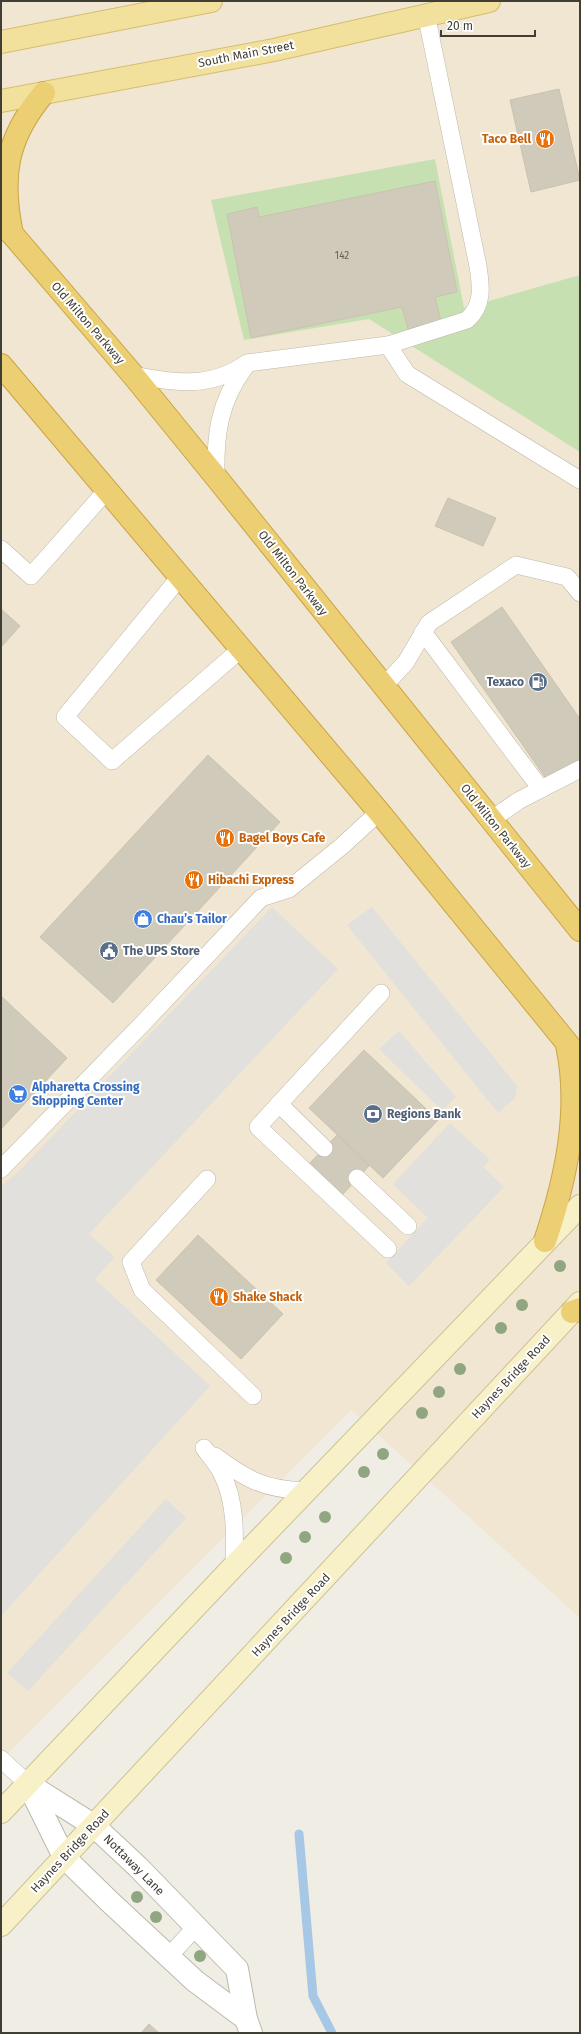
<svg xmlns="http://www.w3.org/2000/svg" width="581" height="2034" font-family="'Fira Sans',sans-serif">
	<rect width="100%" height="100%" fill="#f0ede4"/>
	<polygon fill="#f0e6d1" points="1,1 580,1 580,1136 566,1149 580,1167 580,1618 351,1410 1,1760"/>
	<polygon fill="#c7e0b1" points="435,159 464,308 580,275 580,452 369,319 244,340 211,200"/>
	<g fill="#e1e0dc">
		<polygon points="272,907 338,969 89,1234 115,1257 95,1279 210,1386 1,1616 1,1186 18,1172"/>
		<polygon points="372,907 517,1086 515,1098 498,1113 347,925"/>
		<polygon points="399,1031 456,1097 442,1110 379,1049"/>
		<polygon points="450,1123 490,1160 483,1167 504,1187 409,1286 386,1263 428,1218 393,1184"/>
		<polygon points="166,1499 186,1518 28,1691 7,1673"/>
	</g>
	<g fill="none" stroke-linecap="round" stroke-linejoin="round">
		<polyline stroke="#a7c7e6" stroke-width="9" points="299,1834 313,1996 332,2033"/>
	</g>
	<g fill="#d0cabb" stroke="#cac2af">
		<polygon points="559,89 580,180 531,192 510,100"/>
		<polygon points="435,181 457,292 435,297 441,322 408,329 402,307 251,338 227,214 257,207 259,217"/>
		<polygon points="448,498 496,518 483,546 435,526"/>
		<polygon points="502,607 580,719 580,761 549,783 451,642"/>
		<polygon points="1,609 20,626 1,647"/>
		<polygon points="208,755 280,822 113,1003 40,937"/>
		<polygon points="1,996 67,1058 1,1129"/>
		<polygon points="364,1050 438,1120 383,1178 309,1108"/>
		<polygon points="337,1135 369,1166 342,1195 309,1164"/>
		<polygon points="198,1235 283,1314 241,1359 156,1280"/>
		<polygon points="149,2024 159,2033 141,2033"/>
	</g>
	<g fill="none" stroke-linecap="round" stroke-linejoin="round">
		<g stroke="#bdb8ab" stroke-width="18">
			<g id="lane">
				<polyline points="388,345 407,374 580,480"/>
				<path d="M133,375c41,8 77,14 114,-12l141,-18 79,-25c17,-15 14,-34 11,-54l-52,-252"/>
				<path d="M216,477c-1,-43 3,-75 29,-110"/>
				<polyline points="1,549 31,576 107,490"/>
				<polyline points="180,577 65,717 112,761 241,649"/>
				<polyline points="423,632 541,789"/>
				<polyline points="383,687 406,662 429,623 516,565 567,577 580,593"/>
				<polyline points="491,820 518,801 580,769"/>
				<polyline points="279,1104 258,1127 388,1249"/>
				<polyline points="324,1148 279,1104 381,993"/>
				<polyline points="1,1169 146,1020 261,898 289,889 342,846 379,812"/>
				<polyline points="357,1178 408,1226"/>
				<polyline points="207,1179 131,1262 142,1290 253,1396"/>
				<path d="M204,1448c6,8 14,17 18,26 14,27 13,62 12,92"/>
				<path d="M215,1456c32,24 49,33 90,35"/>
				<polyline points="1,1759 28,1784"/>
				<polyline points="169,1956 196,1927"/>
			</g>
		</g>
		<g stroke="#bdb8ab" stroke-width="24">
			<g id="street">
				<polyline points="28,1784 93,1825 138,1867 237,1969 246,2019 251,2033"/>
				<polyline points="28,1784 64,1857 109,1901 195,1981 246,2019"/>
			</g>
		</g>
		<g stroke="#cbc299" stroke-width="24">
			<g id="secondary">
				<polyline points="1,1812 234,1566 580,1206"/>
				<polyline points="1,1925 580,1303"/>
			</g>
		</g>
		<g stroke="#d4be6e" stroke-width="24">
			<g id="primary">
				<polyline points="1,42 211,1"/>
				<polyline points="1,101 274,50 489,1"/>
			</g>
		</g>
		<g stroke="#caa445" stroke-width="24">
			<g id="highway">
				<polyline points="1,221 133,375 216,477 580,930"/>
				<path d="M12,234c-12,-57 -6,-96 32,-141"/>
				<polyline points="1,365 379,812 580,1059"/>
				<path d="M545,1241c21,-62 36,-131 22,-196"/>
				<polyline points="572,1312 580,1309"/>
			</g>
		</g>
		<use href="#lane" stroke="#fff" stroke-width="17"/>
		<use href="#street" stroke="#fff" stroke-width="22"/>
		<use href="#secondary" stroke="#f8f0c7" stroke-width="22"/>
		<use href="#primary" stroke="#f2e19c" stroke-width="22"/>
		<use href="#highway" stroke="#ecce73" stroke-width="22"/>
	</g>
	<g fill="#90a681">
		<circle cx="560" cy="1266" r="6"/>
		<circle cx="522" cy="1305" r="6"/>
		<circle cx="501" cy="1328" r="6"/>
		<circle cx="460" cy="1369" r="6"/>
		<circle cx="439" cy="1392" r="6"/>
		<circle cx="422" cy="1413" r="6"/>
		<circle cx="383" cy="1454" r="6"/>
		<circle cx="364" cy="1472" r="6"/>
		<circle cx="325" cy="1517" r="6"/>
		<circle cx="305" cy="1537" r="6"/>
		<circle cx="286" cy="1558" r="6"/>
		<circle cx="137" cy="1897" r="6"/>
		<circle cx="156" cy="1917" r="6"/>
		<circle cx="200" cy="1956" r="6"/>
	</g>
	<defs>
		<g id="restaurant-disc" transform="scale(1)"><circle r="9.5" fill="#e8710a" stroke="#fff"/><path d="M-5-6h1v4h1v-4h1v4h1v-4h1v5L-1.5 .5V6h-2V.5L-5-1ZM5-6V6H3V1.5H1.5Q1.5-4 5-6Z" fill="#fff"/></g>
		<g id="fuel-disc" transform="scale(1)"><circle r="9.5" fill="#5c6f8a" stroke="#fff"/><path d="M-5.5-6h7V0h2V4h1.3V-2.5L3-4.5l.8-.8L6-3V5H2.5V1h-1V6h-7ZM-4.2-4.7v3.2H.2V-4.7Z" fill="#fff"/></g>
		<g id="shop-disc" transform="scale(1)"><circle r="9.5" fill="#3f7fe0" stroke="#fff"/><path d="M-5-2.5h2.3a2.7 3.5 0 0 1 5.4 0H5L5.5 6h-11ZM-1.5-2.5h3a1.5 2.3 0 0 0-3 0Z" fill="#fff"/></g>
		<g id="civic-disc" transform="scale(1)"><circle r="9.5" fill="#5c6f8a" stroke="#fff"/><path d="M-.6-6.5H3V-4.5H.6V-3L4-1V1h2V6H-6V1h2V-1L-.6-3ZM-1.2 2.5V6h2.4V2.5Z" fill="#fff"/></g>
		<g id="supermarket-disc" transform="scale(1)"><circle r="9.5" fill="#3f7fe0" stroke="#fff"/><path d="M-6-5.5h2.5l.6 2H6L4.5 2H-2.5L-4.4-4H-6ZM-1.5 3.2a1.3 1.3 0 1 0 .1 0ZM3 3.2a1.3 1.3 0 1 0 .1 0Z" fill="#fff"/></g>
		<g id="bank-disc" transform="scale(1)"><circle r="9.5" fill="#5c6f8a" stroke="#fff"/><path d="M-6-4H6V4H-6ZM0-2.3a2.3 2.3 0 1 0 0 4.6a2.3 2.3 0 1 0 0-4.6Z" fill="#fff"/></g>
	</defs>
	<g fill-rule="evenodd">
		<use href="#restaurant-disc" x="545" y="139"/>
		<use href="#fuel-disc" x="538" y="682"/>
		<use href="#restaurant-disc" x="225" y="838"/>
		<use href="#restaurant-disc" x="194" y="880"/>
		<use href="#shop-disc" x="143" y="919"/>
		<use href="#civic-disc" x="109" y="951"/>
		<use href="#supermarket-disc" x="18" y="1094"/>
		<use href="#bank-disc" x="373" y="1114"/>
		<use href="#restaurant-disc" x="219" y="1297"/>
	</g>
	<g text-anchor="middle" stroke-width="4" stroke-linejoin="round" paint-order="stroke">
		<g font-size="10" fill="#656156">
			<text x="342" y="259">142</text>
		</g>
		<g font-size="12" fill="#413e35" stroke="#fff">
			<text transform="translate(246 54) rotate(-11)" y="4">South Main Street</text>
			<text transform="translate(88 323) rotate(49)" y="4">Old Milton Parkway</text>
			<text transform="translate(293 573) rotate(52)" y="4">Old Milton Parkway</text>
			<text transform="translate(496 826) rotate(51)" y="4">Old Milton Parkway</text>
			<text transform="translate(511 1377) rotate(-47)" y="4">Haynes Bridge Road</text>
			<text transform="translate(291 1615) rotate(-47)" y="4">Haynes Bridge Road</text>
			<text transform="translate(70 1851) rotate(-47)" y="4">Haynes Bridge Road</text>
			<text transform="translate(134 1865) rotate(45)" y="4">Nottaway Lane</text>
		</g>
		<g font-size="12" font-weight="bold" fill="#c56008" stroke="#fff" text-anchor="start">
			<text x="531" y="143" text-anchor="end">Taco Bell</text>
			<text x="239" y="842">Bagel Boys Cafe</text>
			<text x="208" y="884">Hibachi Express</text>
			<text x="233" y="1301">Shake Shack</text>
		</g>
		<g font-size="12" font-weight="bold" fill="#4e5e75" stroke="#fff" text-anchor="start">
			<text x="524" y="686" text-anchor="end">Texaco</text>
			<text x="123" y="955">The UPS Store</text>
			<text x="387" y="1118">Regions Bank</text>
		</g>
		<g font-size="12" font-weight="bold" fill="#366cbe" stroke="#fff" text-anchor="start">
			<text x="157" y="923">Chau’s Tailor</text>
			<text x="32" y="1091">Alpharetta Crossing<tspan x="32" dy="14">Shopping Center</tspan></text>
		</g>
	</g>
	<rect width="581" height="2034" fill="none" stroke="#413e35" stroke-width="4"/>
	<path d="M441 30v6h94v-6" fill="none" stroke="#413e35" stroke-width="2"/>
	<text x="447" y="30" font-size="12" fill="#413e35" stroke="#ffffff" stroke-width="3" paint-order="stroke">20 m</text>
</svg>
